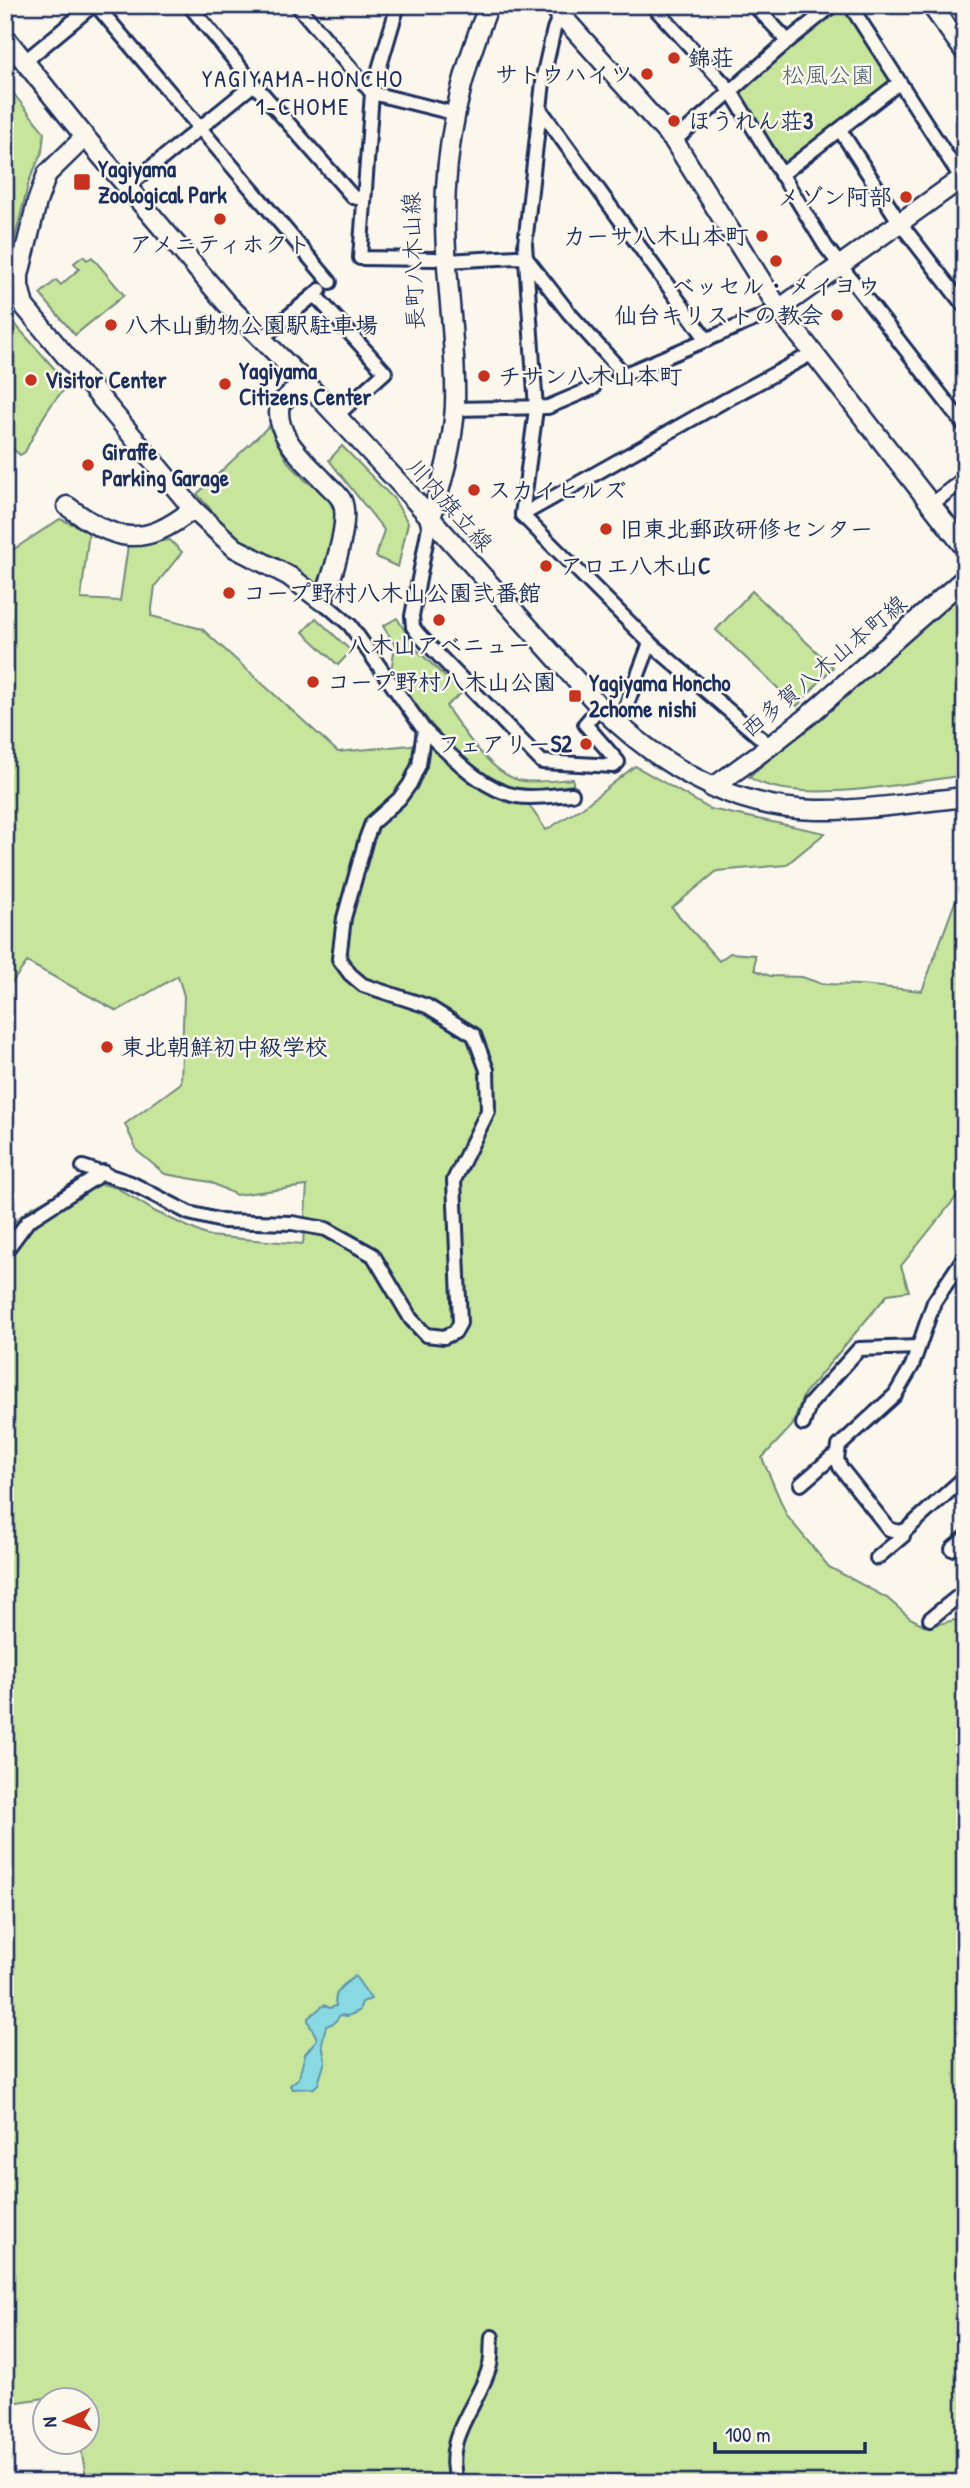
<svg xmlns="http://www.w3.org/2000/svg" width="970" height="2488" font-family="'Patrick Hand','Klee One',sans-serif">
	<rect width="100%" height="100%" fill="#fbf7ec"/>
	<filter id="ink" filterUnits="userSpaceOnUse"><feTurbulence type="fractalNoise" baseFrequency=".0143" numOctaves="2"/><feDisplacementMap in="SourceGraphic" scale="14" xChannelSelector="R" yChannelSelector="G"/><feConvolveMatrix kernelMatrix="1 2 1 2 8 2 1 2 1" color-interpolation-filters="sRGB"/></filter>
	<g filter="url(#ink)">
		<g fill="#c8e59c" stroke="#728a7d" stroke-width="2">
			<polygon points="837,5 846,5 895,83 783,170 735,90"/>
			<polygon points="5,83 44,132 42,152 29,181 5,278"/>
			<polygon points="83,256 87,260 92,257 124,295 75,335 40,294 56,280 61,285 79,269 74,263"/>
			<path d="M5,313l64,72c-21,19 -32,43 -44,67l-5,3 -15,-13z"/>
			<polygon points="269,426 287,461 306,481 327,495 335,513 327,574 322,583 313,586 239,541 197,494"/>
			<polygon points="342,446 394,499 408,523 398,567 376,557 384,530 329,460"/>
			<polygon points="60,519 89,531 81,599 120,601 128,545 170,540 182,552 155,586 151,616 202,629 338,752 432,743 527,802 546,830 583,807 635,766 710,809 825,833 786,865 717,871 672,908 719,961 730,953 755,955 755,970 770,976 802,977 822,984 861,985 922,991 955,902 965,902 965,1186 901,1266 909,1291 888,1294 804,1394 792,1426 762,1458 787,1516 829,1567 887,1598 910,1618 928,1627 954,1620 965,1625 965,2483 87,2483 80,2443 88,2442 88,2400 73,2400 71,2394 5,2404 5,1230 29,1209 83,1179 117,1188 156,1212 208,1236 303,1244 307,1186 236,1195 210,1182 165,1174 137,1151 125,1124 181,1083 184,996 178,976 117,1011 27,962 5,992 5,555"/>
			<path d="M965,589v186c-54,7 -171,32 -216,2z"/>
			<polygon points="752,591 833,667 797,706 716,630"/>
			<polygon points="316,618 351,651 338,665 303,632"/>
			<path d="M397,618l18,30 47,45 -16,13c16,24 47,71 77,75 16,2 34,-1 50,-2v6c-21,2 -45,8 -66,2 -41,-13 -91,-80 -116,-115l4,-27 -12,-19z"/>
		</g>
		<path fill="#89d9e2" stroke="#5d95ad" stroke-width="2" d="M355,1976l16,23 -9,3 -3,9 -11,5 -8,-1 -6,8 -8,3 -4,17 3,18 -7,23 -4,4 -22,1 -2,-4 9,-7 6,-24 12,-15c-2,-8 -9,-12 -9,-21l16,-13 6,3 6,-2c-4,-15 9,-22 19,-30z"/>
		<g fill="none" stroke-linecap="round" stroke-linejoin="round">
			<g stroke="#1b2f5e" stroke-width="18">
				<g id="street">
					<polyline points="96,5 330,282"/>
					<polyline points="189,5 254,84 353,197 363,199"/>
					<polyline points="297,5 372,93 445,111"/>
					<polyline points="398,5 372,93 360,258 435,259"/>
					<polyline points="564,5 554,29 544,73 525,244 536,409 522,515 650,643 770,746"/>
					<polyline points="652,5 730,90 826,247 965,426"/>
					<polyline points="754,5 788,41"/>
					<polyline points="850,5 965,184"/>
					<polyline points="24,62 93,5"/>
					<polyline points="540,109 707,340"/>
					<polyline points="840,130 900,223 965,307"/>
					<polyline points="674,141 788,41 833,5"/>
					<polyline points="781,175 899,83"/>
					<polyline points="127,187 254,84"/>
					<polyline points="447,261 516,257 526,258 569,313 624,374"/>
					<polyline points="315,295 385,372 336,416"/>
					<polyline points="261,339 320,290"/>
					<polyline points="618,377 779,309"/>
					<polyline points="455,409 548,407 593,388"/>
					<polyline points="931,505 965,478"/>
					<polyline points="522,515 726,400 813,353"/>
					<polyline points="430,521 412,616 413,627 419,635 542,762 614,766 618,762 585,724 600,707"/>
					<polyline points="617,724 627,704 650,643"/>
					<path d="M424,730c26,24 57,60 93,66 17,3 38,-1 55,-2"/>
					<polyline points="83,1167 131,1183 189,1213 222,1221 292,1223 326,1229 373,1255 411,1319 426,1335 444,1337 455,1332 460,1323 454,1180 488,1111 487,1070 474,1035 427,1006 363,985 350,974 339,959 344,918 366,839 372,823 399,799 410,784 419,765 424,730 350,625 322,601"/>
					<polyline points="5,1252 28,1221 104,1172"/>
					<polyline points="965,1256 934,1302 912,1366 895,1395 839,1446 837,1459 840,1467 889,1529 899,1532 906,1530 965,1477"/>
					<polyline points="803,1424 809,1405 859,1349 918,1347"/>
					<polyline points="801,1484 831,1458 837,1456"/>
					<polyline points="952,1549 965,1538"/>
					<polyline points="877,1558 903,1536 904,1531"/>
					<polyline points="930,1619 965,1591"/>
					<path d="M457,2483c-16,-46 22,-77 33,-118 2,-9 1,-19 2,-28"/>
				</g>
			</g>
			<g stroke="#1b2f5e" stroke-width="23">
				<g id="secondary">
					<polyline points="552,5 674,141 779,309 965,548"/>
					<polyline points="931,5 965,52"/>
					<path d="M5,37l80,100 141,166 78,78 95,102 201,224c59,58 130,101 216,103 49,1 100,-8 149,-13"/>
					<path d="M85,137l-38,37 -10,28 -18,73v11l5,20 169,203 42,39 54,28 33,25c9,-19 29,-80 20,-100 -4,-8 -12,-13 -18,-20 -19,-20 -51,-46 -44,-77l24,-23"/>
					<polyline points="779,309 965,176"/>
					<path d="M67,506c49,36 76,43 126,3"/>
					<path d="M430,521c12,-38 23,-76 25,-115 2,-63 -10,-125 -10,-187 0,-73 16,-147 44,-214"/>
					<polyline points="712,788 770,746 808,716 965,578"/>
				</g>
			</g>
			<use href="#street" stroke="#fbf7ec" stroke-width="12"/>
			<use href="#secondary" stroke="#fbf7ec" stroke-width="18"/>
		</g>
	</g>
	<g fill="#c8321e" stroke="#fbf7ec" stroke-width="2.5">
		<circle cx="674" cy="58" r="7"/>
		<circle cx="647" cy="74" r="7"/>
		<circle cx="674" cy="121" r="7"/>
		<rect x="73" y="173" width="18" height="18" rx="3.5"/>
		<circle cx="906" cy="197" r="7"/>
		<circle cx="220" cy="219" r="7"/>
		<circle cx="762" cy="236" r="7"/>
		<circle cx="776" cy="261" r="7"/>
		<circle cx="837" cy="315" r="7"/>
		<circle cx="111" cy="325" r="7"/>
		<circle cx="484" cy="376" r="7"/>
		<circle cx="31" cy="380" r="7"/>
		<circle cx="225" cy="384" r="7"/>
		<circle cx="88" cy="465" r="7"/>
		<circle cx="474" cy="490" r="7"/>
		<circle cx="606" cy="529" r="7"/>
		<circle cx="546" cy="566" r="7"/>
		<circle cx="229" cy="593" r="7"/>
		<circle cx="439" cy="620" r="7"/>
		<circle cx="313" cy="682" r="7"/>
		<rect x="568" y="689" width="14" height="14" rx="3.5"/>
		<circle cx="586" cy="744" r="7"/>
		<circle cx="107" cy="1047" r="7"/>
	</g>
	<g text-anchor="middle" stroke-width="5" stroke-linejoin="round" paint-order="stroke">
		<g font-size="23" font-weight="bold" fill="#1b2f5e" stroke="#fbf7ec" text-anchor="start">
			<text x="688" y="66">錦荘</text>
			<text x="633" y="82" text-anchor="end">サトウハイツ</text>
			<text x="688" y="129">ほうれん荘3</text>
			<text x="98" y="177">Yagiyama<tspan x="98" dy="26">Zoological Park</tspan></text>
			<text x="892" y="205" text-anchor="end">メゾン阿部</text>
			<text x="748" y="244" text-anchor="end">カーサ八木山本町</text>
			<text x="220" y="252" text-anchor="middle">アメニティホクト</text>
			<text x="776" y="294" text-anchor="middle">ベッセル・メイヨウ</text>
			<text x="823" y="323" text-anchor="end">仙台キリストの教会</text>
			<text x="125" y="333">八木山動物公園駅駐車場</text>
			<text x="239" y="379">Yagiyama<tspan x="239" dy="26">Citizens Center</tspan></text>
			<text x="498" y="384">チサン八木山本町</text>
			<text x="45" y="388">Visitor Center</text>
			<text x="102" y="460">Giraffe<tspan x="102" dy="26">Parking Garage</tspan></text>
			<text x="488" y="498">スカイヒルズ</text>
			<text x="620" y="537">旧東北郵政研修センター</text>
			<text x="560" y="574">アロエ八木山C</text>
			<text x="243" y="601">コープ野村八木山公園弐番館</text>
			<text x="439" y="653" text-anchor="middle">八木山アベニュー</text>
			<text x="327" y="690">コープ野村八木山公園</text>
			<text x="589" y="691">Yagiyama Honcho<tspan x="589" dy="26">2chome nishi</tspan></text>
			<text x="572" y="752" text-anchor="end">フェアリーS2</text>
			<text x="121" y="1055">東北朝鮮初中級学校</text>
		</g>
		<g font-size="23" fill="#465c6e" stroke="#fbf7ec">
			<text x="828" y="83">松風公園</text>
		</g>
		<g font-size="23" fill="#1b2f5e" stroke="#fbf7ec">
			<text transform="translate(413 261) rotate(-92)" y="8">長町八木山線</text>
			<text transform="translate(450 505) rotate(48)" y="8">川内旗立線</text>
			<text transform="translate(824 666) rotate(-40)" y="8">西多賀八木山本町線</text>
		</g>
		<g font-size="24" letter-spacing="2" fill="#1b2f5e" stroke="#fbf7ec">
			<text x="303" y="87">YAGIYAMA-HONCHO<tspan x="303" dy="28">1-CHOME</tspan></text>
		</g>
	</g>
	<rect width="970" height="2488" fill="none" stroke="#fbf7ec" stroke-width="28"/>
	<rect x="14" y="14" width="942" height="2460" fill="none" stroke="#1b2f5e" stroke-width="2.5" filter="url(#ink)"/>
	<g transform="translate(66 2421) rotate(266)"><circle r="33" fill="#fbf7ec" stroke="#a1a7b3" stroke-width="2"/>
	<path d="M0-5L12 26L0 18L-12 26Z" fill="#c8321e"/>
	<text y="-10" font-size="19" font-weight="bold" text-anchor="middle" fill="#1b2f5e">N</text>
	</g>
	<path d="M715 2442v10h150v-10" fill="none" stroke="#1b2f5e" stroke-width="3.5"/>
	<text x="725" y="2442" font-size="21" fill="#1b2f5e" stroke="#fbf7ec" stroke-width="5" paint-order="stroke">100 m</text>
</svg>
